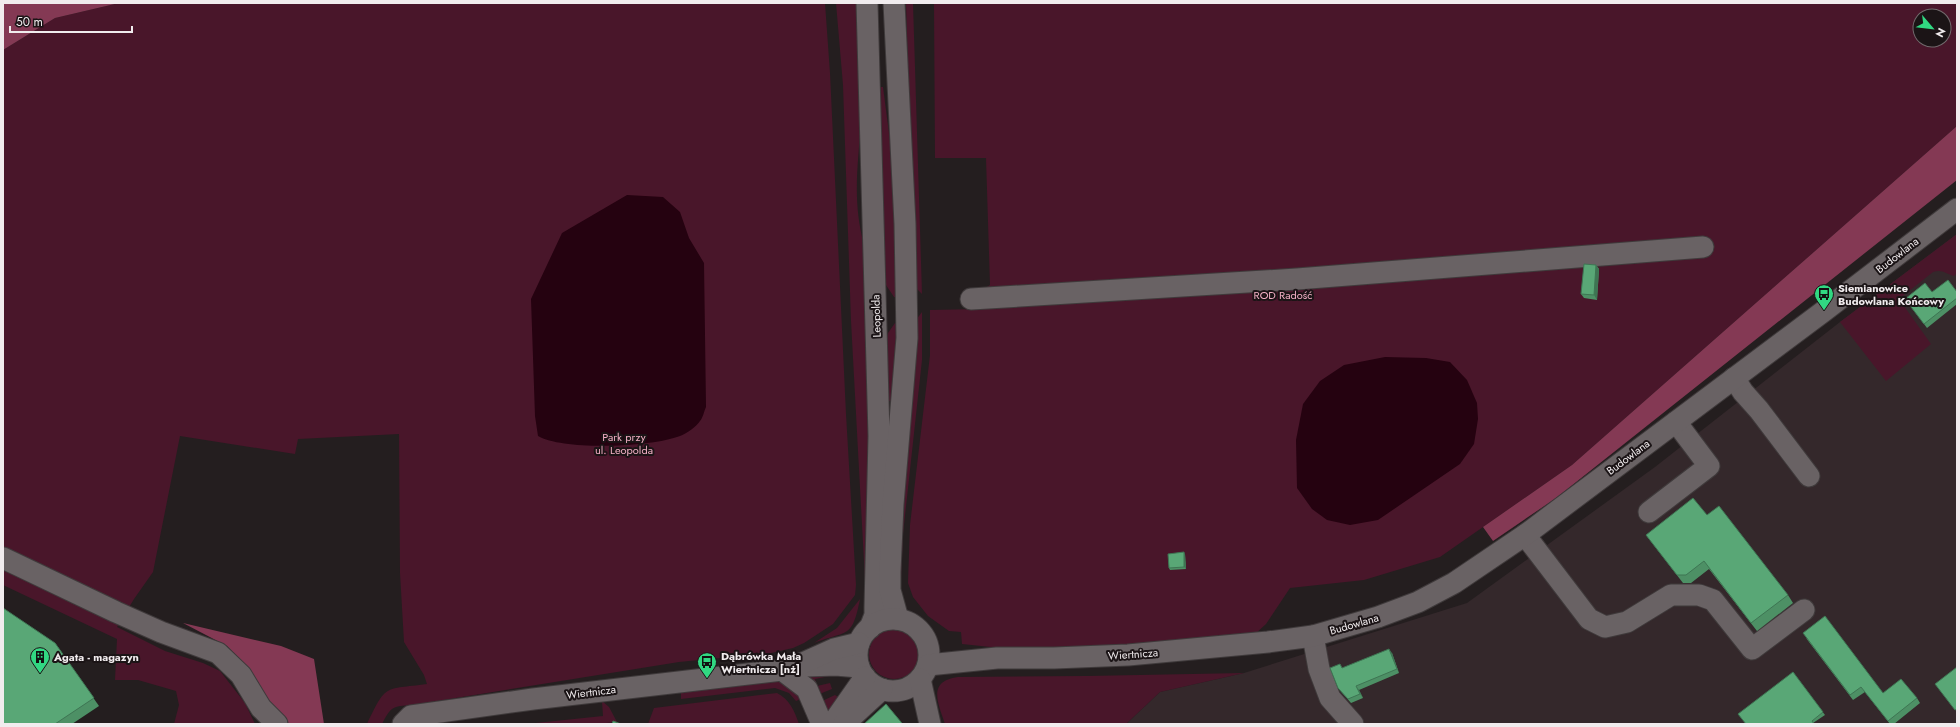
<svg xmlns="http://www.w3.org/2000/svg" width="1960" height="727" font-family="Jost,sans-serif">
	<rect width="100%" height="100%" fill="#241e1f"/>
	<polygon fill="#34282b" points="1957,234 1957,724 1126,724 1160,692 1244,673 1467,603 1655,467 1840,322"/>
	<g fill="#49162a" fill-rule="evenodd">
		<path d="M119,3h706l5,70 16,341 10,171 -1,10 -22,29 -29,19 -11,5 -22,5 -92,9 -267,43c-20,1 -21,2 -30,19h-15c20,-41 16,-34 60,-40l-3,-9 -20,-33 -4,-69 -1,-139 -101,5 -3,15 -115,-18 -27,136 -19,27 -17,28 48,24 38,12 17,8 25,32 10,21h-81l5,-19 -3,-14 -38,-11h-23l2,-41 -114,-54v-535l52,-32z"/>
		<path d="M836,3h22c1,39 5,80 3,118 -3,46 -9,78 3,124l8,239 -7,96 -14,-259 -8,-236z"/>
		<polygon points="906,3 913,3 922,294 917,289 915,285"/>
		<path d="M934,3h1023v123l-385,339 -132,92 -76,23 -74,8 -24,36 -12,11 -203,16 -51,-3 -38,-4 -1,-12 -12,-1 -21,-15 -15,-19 -5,-14 2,-58 20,-170v-45l52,-1v-19l8,-5 -4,-127h-51zM1920,16h24v24h-24z"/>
		<polygon points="878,87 883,87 894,172 896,297 894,297 884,282"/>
		<path d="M1957,234v39l-3,3c-8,-2 -11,-7 -21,-4l-34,27 32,45 -45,37 -46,-59z"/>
		<polygon points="922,312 922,360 903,534 901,578 896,579 916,320"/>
		<polygon points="895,323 898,324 893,401 887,401 886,341 888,333"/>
		<path d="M860,599c-8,41 -13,31 -46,44l23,-15z"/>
		<circle cx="894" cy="654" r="25"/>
		<polygon points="830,672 830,676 815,679 817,686 830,683 832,689 817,695 806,677"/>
		<path d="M1244,673l-84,19 -34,32h-181c-7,-21 -18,-43 13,-47l129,-1z"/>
		<polygon points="777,681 795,690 801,699 796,701 789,693 775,688 681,699 681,692"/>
		<path d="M777,693c13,7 17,17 22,31h-151l6,-16z"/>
		<polygon points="835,695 844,701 830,720 820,702"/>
		<polygon points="602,701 609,707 617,722 596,724 526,724 603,716"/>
	</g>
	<g fill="#843954">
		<polygon points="3,3 119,3 55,18 3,50"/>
		<polygon points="1957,126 1957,180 1556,498 1493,541 1483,527 1572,465"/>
		<polygon points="183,623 281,646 314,659 324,724 289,724 265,701 249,669 227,646"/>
	</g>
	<g fill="#250210">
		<path d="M627,195l36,2 17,15 9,26 15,25 2,144c-2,4 -3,11 -6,14 -3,5 -14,13 -20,15 -28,11 -116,15 -142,0l-3,-20 -4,-117 31,-66z"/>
		<polygon points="1385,357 1426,358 1450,362 1467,380 1477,403 1478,419 1474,444 1460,464 1378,520 1350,525 1327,520 1312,509 1297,488 1296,440 1303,404 1320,381 1344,365"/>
	</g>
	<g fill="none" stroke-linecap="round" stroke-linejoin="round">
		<g stroke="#3f3a3b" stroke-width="23">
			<g id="minor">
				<polyline points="867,3 879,436 875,607 875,615 870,628"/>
				<polyline points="894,3 905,224 907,338 893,504 890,572 890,590 898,619"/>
				<polyline points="971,299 1297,279 1703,247"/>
				<polyline points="1734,378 1743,392 1759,410 1809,476"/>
				<polyline points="1649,512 1709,466 1676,422"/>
				<polyline points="1525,535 1589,619 1605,627 1627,622 1671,595 1699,595 1713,600 1752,649 1804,610"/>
				<polyline points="3,558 116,612 161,632 218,653 241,675 261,708 277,724"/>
				<circle cx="893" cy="655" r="36"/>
				<polyline points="1313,636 1319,669 1330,698 1353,724"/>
				<polyline points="928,665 997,658 1054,658 1128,655 1268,642 1313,636 1378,617 1418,602 1454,583 1525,535 1824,311 1957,209"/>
				<polyline points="806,666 836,665 859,667"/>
				<polyline points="782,670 807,689 822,724"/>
				<polyline points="920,679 930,724"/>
				<polyline points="403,724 411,716 533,699 782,670 794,667 834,649 859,643"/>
				<polyline points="832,724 865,677"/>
				<polyline points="844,724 882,689"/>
			</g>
		</g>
		<use href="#minor" stroke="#696264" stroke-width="21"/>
	</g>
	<g fill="#4d9065">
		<polygon points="1596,265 1599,269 1597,300 1584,298 1581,294"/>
		<polygon points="1932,292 1957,292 1957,304 1927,328 1908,303"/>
		<polygon points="1707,515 1788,595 1793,603 1757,631 1709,569 1691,583 1683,583 1646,535"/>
		<polygon points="1185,554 1186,569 1170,570 1169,568"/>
		<polygon points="1806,638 1883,693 1917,698 1920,703 1894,724 1890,724 1865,692 1853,700"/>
		<polygon points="55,643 99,706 72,724 3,724"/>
		<polygon points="1392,653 1399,673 1359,690 1363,698 1351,703 1338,688 1343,668"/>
		<polygon points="1793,672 1825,715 1813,723 1746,724"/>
	</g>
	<g fill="#3e7553">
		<polygon points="1596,265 1599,269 1597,300 1594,295"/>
		<polygon points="1184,552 1185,554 1186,569 1184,567"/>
		<polygon points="1389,649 1392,653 1399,673 1397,669"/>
		<polygon points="1356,686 1359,690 1363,698 1360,694"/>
	</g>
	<g fill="#59a776" stroke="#3e7553">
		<polygon points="1584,264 1596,265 1594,295 1581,294"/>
		<polygon points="1948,280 1957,292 1957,298 1924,324 1905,299 1925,283 1932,292"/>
		<polygon points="1693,498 1707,515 1719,506 1788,595 1751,623 1704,561 1686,575 1677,575 1646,535"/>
		<polygon points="1184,552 1184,567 1169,568 1168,554"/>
		<polygon points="3,608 55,643 94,698 55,724 3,724"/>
		<polygon points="1825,616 1883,693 1901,679 1917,698 1888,721 1861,687 1850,695 1803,633"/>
		<polygon points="1389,649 1397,669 1356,686 1360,694 1348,699 1338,688 1330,668 1340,664 1342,668"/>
		<polygon points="1957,667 1957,709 1955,710 1935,684"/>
		<polygon points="1793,672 1823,712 1812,721 1814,724 1746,724 1738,714"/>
		<polygon points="886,704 901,722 902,724 864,724"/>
		<polygon points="613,721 621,724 612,724"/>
	</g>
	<defs>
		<g id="bus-pin" transform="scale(1)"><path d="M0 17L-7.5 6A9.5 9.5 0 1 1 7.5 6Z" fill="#31d882" stroke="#1b1416"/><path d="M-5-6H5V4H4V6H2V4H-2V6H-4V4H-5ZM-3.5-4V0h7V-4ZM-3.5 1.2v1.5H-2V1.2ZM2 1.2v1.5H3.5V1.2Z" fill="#111"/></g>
		<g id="building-pin" transform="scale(1)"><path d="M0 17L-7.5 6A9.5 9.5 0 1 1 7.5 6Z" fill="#31d882" stroke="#1b1416"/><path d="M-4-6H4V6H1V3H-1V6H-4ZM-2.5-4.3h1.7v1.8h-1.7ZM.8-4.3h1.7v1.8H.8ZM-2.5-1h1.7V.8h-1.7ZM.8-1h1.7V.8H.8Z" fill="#111"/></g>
	</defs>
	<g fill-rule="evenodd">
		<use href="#bus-pin" x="1824" y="294"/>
		<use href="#building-pin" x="40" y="657"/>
		<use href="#bus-pin" x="707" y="662"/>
	</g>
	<g text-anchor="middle" stroke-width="4" stroke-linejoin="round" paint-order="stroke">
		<g font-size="11" fill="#f1ecee" stroke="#1b1416">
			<text transform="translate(1897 255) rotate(-38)" y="4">Budowlana</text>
			<text transform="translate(876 316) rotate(-92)" y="4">Leopolda</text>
			<text transform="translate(1628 457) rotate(-37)" y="4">Budowlana</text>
			<text transform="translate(1354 624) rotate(-16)" y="4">Budowlana</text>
			<text transform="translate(1133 654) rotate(-4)" y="4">Wiertnicza</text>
			<text transform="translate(591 692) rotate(-7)" y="4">Wiertnicza</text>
		</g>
		<g font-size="11" font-weight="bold" fill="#f1ecee" stroke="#1b1416" text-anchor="start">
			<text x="1838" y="292">Siemianowice<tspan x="1838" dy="13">Budowlana Końcowy</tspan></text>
			<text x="721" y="660">Dąbrówka Mała<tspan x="721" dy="13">Wiertnicza [nż]</tspan></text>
			<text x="54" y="661">Agata - magazyn</text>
		</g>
		<g font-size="11" fill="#f3b0c5" stroke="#1b1416">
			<text x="1283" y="299">ROD Radość</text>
			<text x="624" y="441">Park przy<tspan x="624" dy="13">ul. Leopolda</tspan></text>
		</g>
	</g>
	<rect width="1960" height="727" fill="none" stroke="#f1ecee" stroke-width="8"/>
	<g transform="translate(1932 28) rotate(118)"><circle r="19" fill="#1b1416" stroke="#716a6c"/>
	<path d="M0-3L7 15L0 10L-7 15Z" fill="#31d882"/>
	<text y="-6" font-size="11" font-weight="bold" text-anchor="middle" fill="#f1ecee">N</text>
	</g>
	<path d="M10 26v6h122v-6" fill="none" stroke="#f1ecee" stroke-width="2"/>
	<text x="16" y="26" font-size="12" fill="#f1ecee" stroke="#1b1416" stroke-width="3" paint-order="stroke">50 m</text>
</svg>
